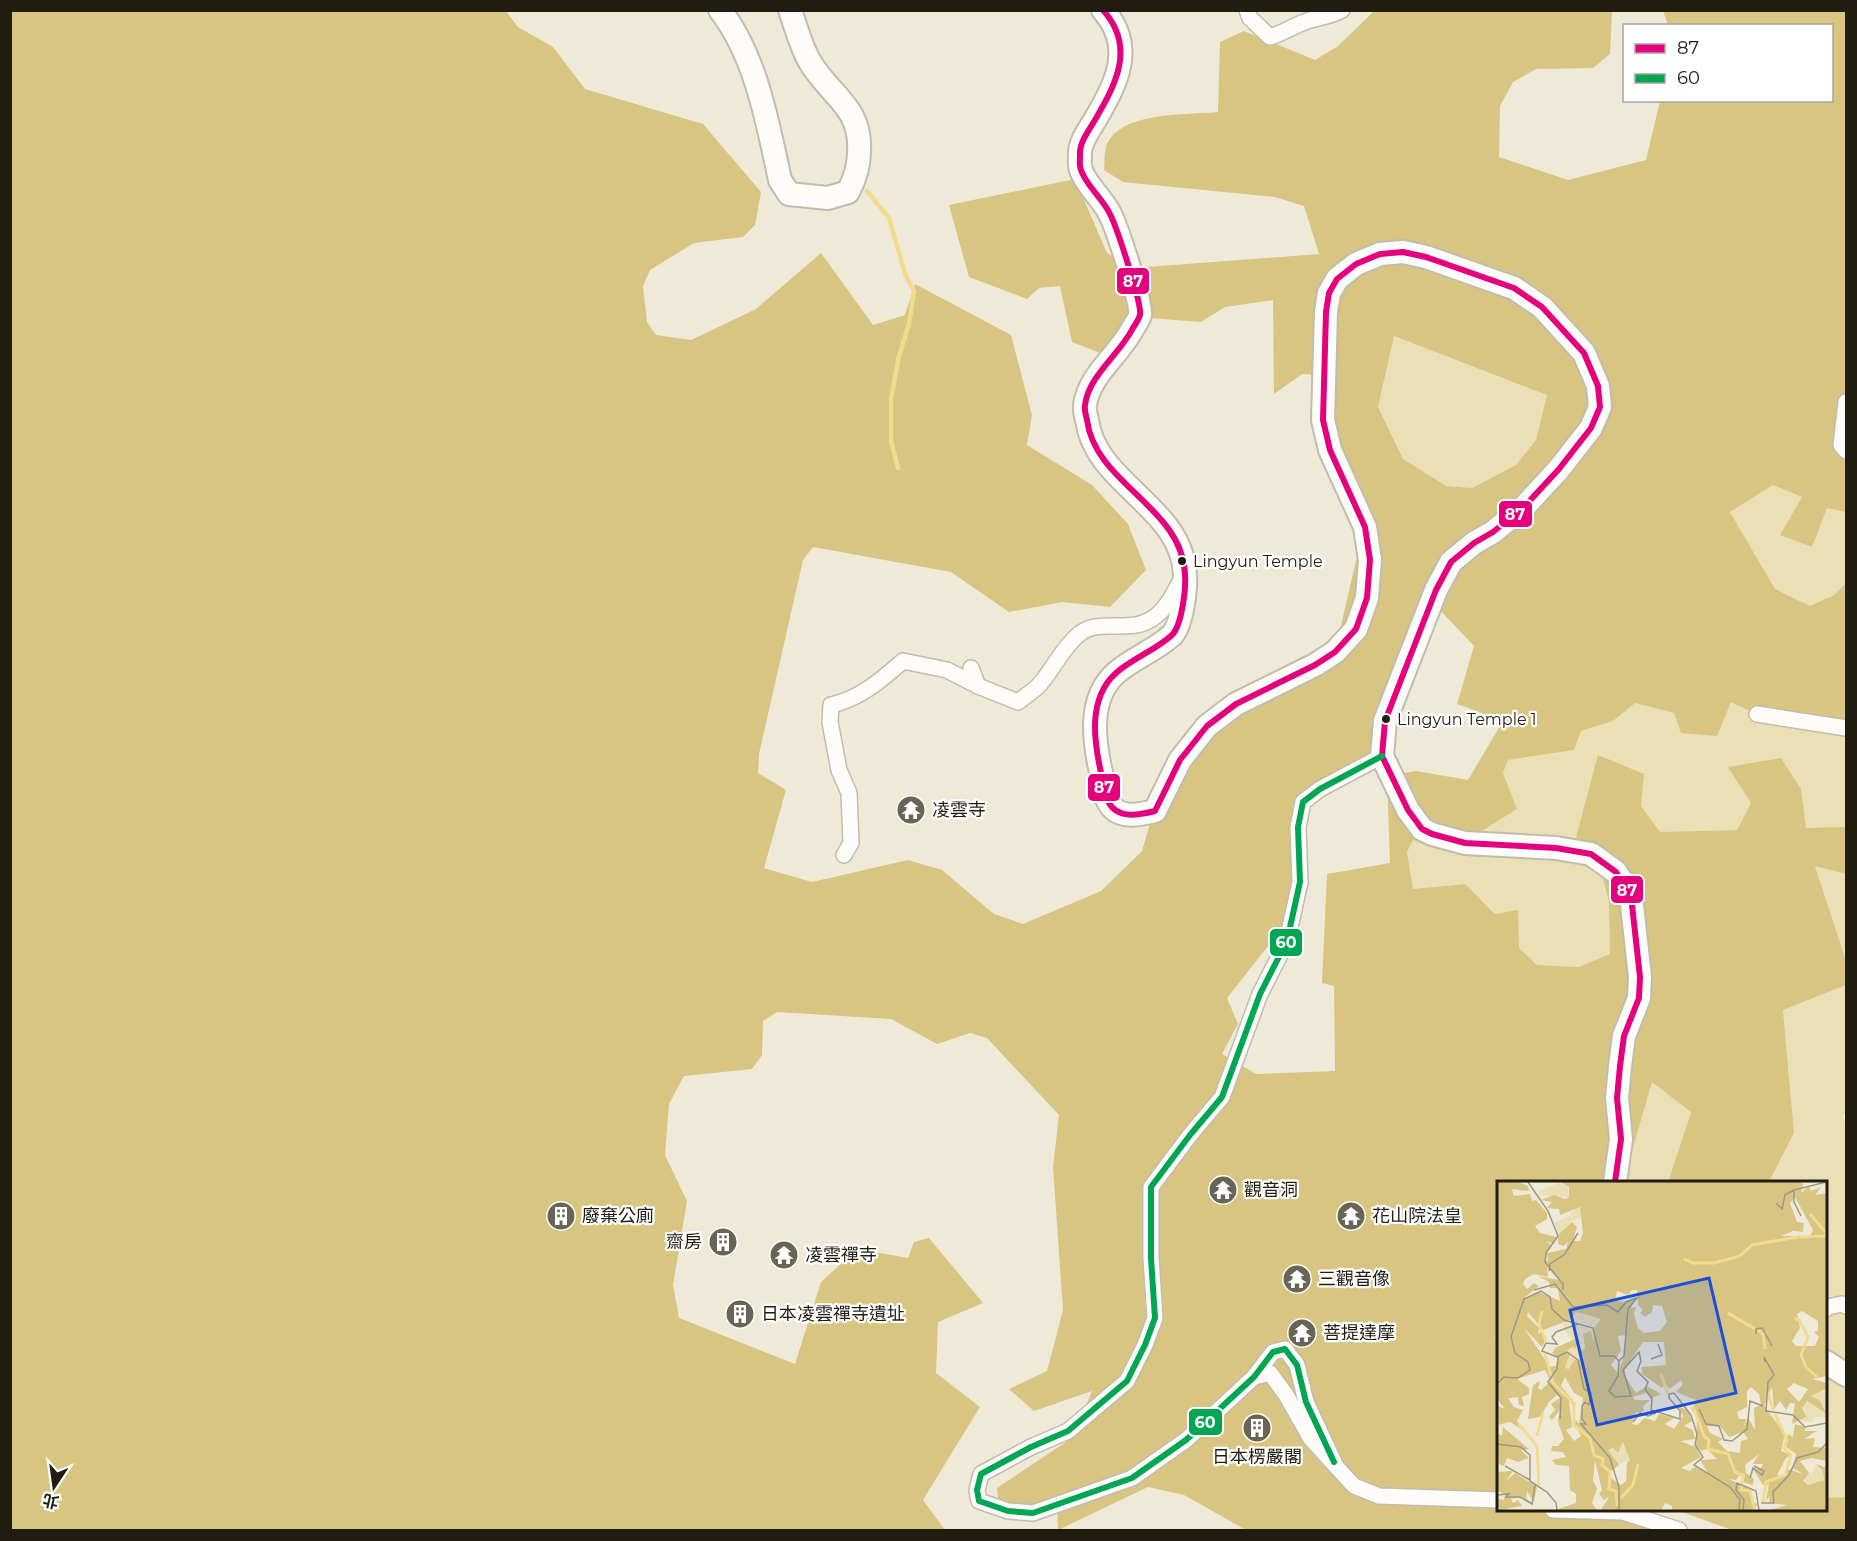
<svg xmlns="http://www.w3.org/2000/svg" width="1857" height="1541" font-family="Montserrat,'Noto Sans TC',sans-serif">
	<rect width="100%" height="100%" fill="#efead8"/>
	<g fill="#ebdfb6">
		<polygon points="1394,336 1547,395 1536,440 1516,465 1472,488 1446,486 1403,459 1378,407"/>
		<polygon points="1773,485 1802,497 1780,535 1827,508 1846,512 1846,583 1834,595 1810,606 1775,589 1730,512"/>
		<polygon points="1731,701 1760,716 1846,730 1846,827 1806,829 1801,789 1751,803 1737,830 1660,832 1641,806 1599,756 1575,841 1479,834 1517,809 1503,773 1508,760 1574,750 1581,731 1613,721 1635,703 1674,713"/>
		<polygon points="1413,840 1447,852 1481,857 1570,860 1602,874 1609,903 1610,954 1579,967 1537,965 1519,948 1496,914 1464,884 1413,889 1407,852"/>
		<polygon points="1815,865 1846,874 1846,961"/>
		<polygon points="1846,985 1846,1111 1842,1117 1846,1122 1846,1362 1826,1351 1826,1182 1769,1182 1794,1133 1783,1010"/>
		<polygon points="1652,1081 1691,1112 1668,1182 1623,1182"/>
		<polygon points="1826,1372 1846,1384 1846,1497 1826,1498"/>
	</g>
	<g fill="#d8c581" fill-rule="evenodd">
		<path d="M10,11h496l12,16 35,20 32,42 118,35 58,68 -6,33 -12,12 -49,6 -44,27 -7,16 4,36 9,13 35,5 65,-31 65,-56 52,72 32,-10 10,-31 96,51 21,80 -5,30 65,40 36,39 18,46 -36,37 -48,-5 -53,10 -58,-40 -138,-25 -10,13 -44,194 -1,19 28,17 -22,78 48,14 96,-22 34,10 52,44 29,10 78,-33 41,-40 21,-72 21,-30 148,-103 8,-16 20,-87 -40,-168 -18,-1 -28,20 -1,-94 -48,7 -24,15 -65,-5 -36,36 -28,-11 -12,-56 -21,2 -12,11 -58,-22 -20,-72 126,-26 32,74 27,15 185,-14 -15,-48 -29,-9 -152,-15 -19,-12c1,-7 0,-16 2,-23 12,-36 81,-32 112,-35l2,-70 24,-11 71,29 23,-14 36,-35h238l-2,43 -17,14 -57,1 -23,13 -13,24 -1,51 69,23 78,-20 14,-59 172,-1v-74l-164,-1 -5,-14h183v501l-19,-4 -15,39 -32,-12 22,-38 -29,-12 -43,27 45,77 35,17 24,-11 12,-12v147l-86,-14 -29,-14 -14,34 -36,-3 -7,-20 -39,-10 -22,18 -32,10 -7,19 -66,10 -5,13 14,36 -38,24 96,8 23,-86 46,19 -3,32 19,26 77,-2 14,-27 -23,-36 53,-9 20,31 5,39 40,-1v47l-31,-8 31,95v24l-63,25 11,123 -25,49h-101l23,-70 -39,-30 -29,100h-125v150l-3,5 3,3v170h136l22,20h-410l-62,-35 -36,-8 -90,43 -1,-35 -57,22 -3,-29 75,-50 20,-47 -58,20 -25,-22 38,-18 16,-61 -10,-143 6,-52 -72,-77 -17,-5 -33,11 -46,-25 -114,-7 -14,9 -1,34 -10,14 -68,7 -15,28 -4,51 22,46 -14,84 6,33 116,46 26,-82 36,-33 51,9 6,-16 15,-4 54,65 -45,19 -2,51 44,34 -57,93 22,30h-934zM1394,336l153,59 -11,45 -20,25 -44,23 -26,-2 -43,-27 -25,-52zM1434,604l40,42 -17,58 46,17 -35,59 -52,-9 -29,5 3,87 -63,11 -5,109 12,3 1,85 -79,3 -34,-20 16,-30 -11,-26 56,-71 22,-127 81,-60zM1413,840l34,12 34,5 89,3 32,14 7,29 1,51 -31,13 -42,-2 -18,-17 -1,-38 -23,4 -30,-30 -52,5 -6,-37z"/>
		<polygon points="1846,1497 1846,1530 1732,1530 1676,1510 1826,1510 1826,1498"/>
	</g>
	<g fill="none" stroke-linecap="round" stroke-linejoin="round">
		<polyline stroke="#f2db8c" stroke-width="4.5" points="867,191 889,218 905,274 914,291 909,324 899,356 891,399 891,441 898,468"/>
		<g stroke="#c0bcae" stroke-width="18">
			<g id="street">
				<path d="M1247,10l3,8 20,19c14,-4 26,-13 40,-17 11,-3 21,-4 32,-10"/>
				<polyline points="1846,402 1841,445 1846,451"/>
				<path d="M971,668l7,18 40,16c7,-6 16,-11 22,-18 13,-15 22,-35 37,-48 20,-19 48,-3 71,-15 17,-8 26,-28 34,-43"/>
				<polyline points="1757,714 1846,728"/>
				<path d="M844,855l7,-12 -2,-50 -10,-23 -9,-48 1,-17c29,-6 50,-25 72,-44l44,9 31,16"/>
				<polyline points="1826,1309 1828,1307 1842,1304 1846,1306"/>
				<polyline points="1254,1377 1270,1373 1286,1395 1311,1439 1354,1486 1379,1496 1498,1500"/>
				<polyline points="1334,1462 1306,1402 1297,1365 1285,1349 1273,1352 1254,1377 1186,1440 1132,1478 1033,1513 1008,1511 979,1501 977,1490 981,1474 1031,1447 1068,1431 1127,1381 1145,1345 1155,1318 1151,1258 1151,1187 1190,1135 1222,1097 1260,994 1287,941 1300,882 1298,827 1303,802 1320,789 1382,756"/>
				<polyline points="1553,1510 1623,1512 1679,1530"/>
			</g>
		</g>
		<g stroke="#c0bcae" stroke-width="26">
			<g id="secondary">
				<path d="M720,10c36,46 48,114 60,170l9,14 39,4 20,-6c7,-13 11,-26 11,-40 3,-45 -29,-56 -49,-90 -9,-15 -14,-35 -20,-52"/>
				<path d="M1103,10c33,37 13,74 -8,110 -6,10 -16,23 -15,35 0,4 -1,11 1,15 4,14 22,29 29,44 7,14 32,89 30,101 -1,4 -5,10 -7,13 -13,26 -44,47 -48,77 -1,5 1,10 2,15 8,64 96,87 98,155 1,13 -3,50 -13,60 -16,15 -39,23 -56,38 -29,26 -22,70 -14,104 2,8 3,17 6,24 9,19 31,14 47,10l25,-51 27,-34 29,-22 79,-39 20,-13 21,-23 11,-31 3,-38 -5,-33 -35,-77 -7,-30 3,-108 3,-19 8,-14 19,-15 24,-10 23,-2 23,5 88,31 28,19 42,46 14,33 2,21 -9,21 -32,41 -35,38 -31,25 -19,11 -23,19 -15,28 -51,131 -3,35 26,54 14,19 10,5 33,9 91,5 35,6 25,18 15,24 9,81 -1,21 -15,38 -4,30 -3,32 4,41 -6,43"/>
				<polyline points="1826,1362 1846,1375"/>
			</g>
		</g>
		<use href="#street" stroke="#fdfcf9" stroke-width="15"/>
		<use href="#secondary" stroke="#fdfcf9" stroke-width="22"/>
		<g stroke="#fff" stroke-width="10">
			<path id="bus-1" d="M1103,10c33,37 13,74 -8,110 -6,10 -16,23 -15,35 0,4 -1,11 1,15 4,14 22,29 29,44 7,14 32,89 30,101 -1,4 -5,10 -7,13 -13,26 -44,47 -48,77 -1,5 1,10 2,15 8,64 96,87 98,155 1,13 -3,50 -13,60 -16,15 -39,23 -56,38 -29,26 -22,70 -14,104 2,8 3,17 6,24 9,19 31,14 47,10l25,-51 27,-34 29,-22 79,-39 20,-13 21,-23 11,-31 3,-38 -5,-33 -35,-77 -7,-30 3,-108 3,-19 8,-14 19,-15 24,-10 23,-2 23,5 88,31 28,19 42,46 14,33 2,21 -9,21 -32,41 -35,38 -31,25 -19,11 -23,19 -15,28 -51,131 -3,35 26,54 14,19 10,5 33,9 91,5 35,6 25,18 15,24 9,81 -1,21 -15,38 -4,30 -3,32 4,41 -6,43"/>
		</g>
		<g stroke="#fff" stroke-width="10">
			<polyline id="bus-2" points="1334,1462 1306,1402 1297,1365 1285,1349 1273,1352 1254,1377 1186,1440 1132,1478 1033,1513 1008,1511 979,1501 977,1490 981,1474 1031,1447 1068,1431 1127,1381 1145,1345 1155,1318 1151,1258 1151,1187 1190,1135 1222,1097 1260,994 1287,941 1300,882 1298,827 1303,802 1320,789 1382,756"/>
		</g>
		<use href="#bus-1" stroke="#e5007d" stroke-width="6"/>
		<use href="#bus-2" stroke="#00a651" stroke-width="6"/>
	</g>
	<defs>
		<g id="temple-disc" transform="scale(1.5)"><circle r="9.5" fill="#686456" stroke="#fff"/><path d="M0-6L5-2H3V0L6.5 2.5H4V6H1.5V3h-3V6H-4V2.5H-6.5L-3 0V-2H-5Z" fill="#fff"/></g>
		<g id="building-disc" transform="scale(1.5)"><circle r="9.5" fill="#686456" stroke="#fff"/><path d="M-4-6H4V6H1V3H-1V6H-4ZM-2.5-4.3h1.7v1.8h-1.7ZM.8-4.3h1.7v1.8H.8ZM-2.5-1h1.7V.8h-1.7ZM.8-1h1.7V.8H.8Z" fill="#fff"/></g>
	</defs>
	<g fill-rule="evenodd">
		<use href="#temple-disc" x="911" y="810"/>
		<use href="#temple-disc" x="1223" y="1190"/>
		<use href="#building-disc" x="561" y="1216"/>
		<use href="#temple-disc" x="1351" y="1216"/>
		<use href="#building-disc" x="723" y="1242"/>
		<use href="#temple-disc" x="784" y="1255"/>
		<use href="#temple-disc" x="1297" y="1279"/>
		<use href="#building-disc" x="740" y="1314"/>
		<use href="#temple-disc" x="1302" y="1333"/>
		<use href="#building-disc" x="1257" y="1428"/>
	</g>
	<g fill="#201c10" stroke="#fff" stroke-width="2">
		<circle cx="1182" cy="561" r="5"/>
		<circle cx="1386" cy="719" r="5"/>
	</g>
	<g text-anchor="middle" stroke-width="4.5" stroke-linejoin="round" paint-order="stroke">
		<g font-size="16" fill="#201c10" stroke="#fff" text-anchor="start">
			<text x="1193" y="567">Lingyun Temple</text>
			<text x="1397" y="725">Lingyun Temple 1</text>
		</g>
		<g font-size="18" fill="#201c10" stroke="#fff" text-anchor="start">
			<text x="932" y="816">凌雲寺</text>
			<text x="1244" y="1196">觀音洞</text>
			<text x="582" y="1222">廢棄公廁</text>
			<text x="1372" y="1222">花山院法皇</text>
			<text x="702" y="1248" text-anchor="end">齋房</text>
			<text x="805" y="1261">凌雲禪寺</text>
			<text x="1318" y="1285">三觀音像</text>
			<text x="761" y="1320">日本凌雲禪寺遺址</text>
			<text x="1323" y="1339">菩提達摩</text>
			<text x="1257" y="1463" text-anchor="middle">日本楞嚴閣</text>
		</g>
	</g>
	<g transform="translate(1497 1181)">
		<rect width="330" height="330" fill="#efead8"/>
		<path d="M64,1l7,5 1,10 -30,-2v-4zM79,26l7,3v7l-10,3 -15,15 -3,-12 14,-7zM79,131l25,7 -4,9 -27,-8zM66,140l31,9 -1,11 -11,-1 3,20 -16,10 -4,-2 1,-17 8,-5 1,-7 -3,2 -7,-10zM330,207v23l-16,-15zM310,220l20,13v3h-13l-1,5 -12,-1 4,-10 -4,-3zM128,260l5,19 -14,5 -8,-15 5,-2 3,5zM318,284l8,6 1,9 -8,4 -12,-1 2,-9 7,-2z" fill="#ebdfb6"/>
		<path d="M0,1h21l10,4 1,5 -17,-2 2,7 16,-2 2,7 4,-1 11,13v6l-12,7 5,7 17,4 -3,7 -8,-3 5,4 -4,6 -1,9 2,1 -1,-8 19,-4 2,-8 -4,5 -6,-2v-9l14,-13 5,5 -4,14h7l3,-8 -3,-26 -20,8 -1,-6 -12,-1 5,-6 -11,-2 13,-5 11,4 4,-2v-10l-8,-5h239l3,2 -2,9 8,-7 2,5 10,-4 -6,8 12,-2v183l-15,3 15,4v5l-16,8 9,5 7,13 -20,-13 -5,7 4,9 -14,7 3,-21h-5l-4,7 -6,-9 -6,8 -2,-22 -8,19 21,28 -4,17 10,4 -5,3 -9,17 6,1 4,-7 16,5 -10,-6 3,-14 -10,-7 2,-13 5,3 2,-13 11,3 -2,4h13l-13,8 11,-1 -2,9 14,1v13l-16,-3 -11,3 9,12 -6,8 5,4 16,-5 -1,-9 -7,-7 11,4v42h-57l17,-5 -17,-2 -1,-6 -3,4 3,-18 -4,5 -12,-19 8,-1 2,-4h-10l6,-10 -14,11 1,8 8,6 -1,6 -11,-3 3,-6 -4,-3 -5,7 -7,-1 22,11 1,12 6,2 -6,6h-80v-4l-7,-3 -4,7h-60l8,-13 -5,3 -5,-6 3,-4 -7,-30 -2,20 4,9 -5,14 5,7h-41l20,-7v-9l-6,-4 -1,-24 -13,-1 -4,-5 14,-3 -3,-5 -12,-1 1,-5h6l6,-7 -6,-17 2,-12 -8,10 -3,-3 6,-7 -4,-6 10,-7 -3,-3 -9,8 -9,15 -12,2 5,-34 7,-4 -2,7 3,2 10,-9 -6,-11 -28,9 12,9v6l-7,3 2,9 -5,-1 -1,-8 -10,1 6,9 9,3 -6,11 6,9 -13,-8 -13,3v-19l8,3 -8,-10zM298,16l18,33 -3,6h-29l12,-5 10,1 1,-9 -7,-1 -7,-19zM50,86l12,13 -21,-4 11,6 1,6h8l2,13 -21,-9 -15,6 15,-12 -5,-3 -7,6 -4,-5 2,-5 9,-5 14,3zM135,109h5l1,15 5,5 -3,3 5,4 7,-5 1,-7 9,1 5,16 -7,9 -16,2 -6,-5 -4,-14 2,-7 -5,1 4,-11 -11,5 -9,-2 2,-9 11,4zM305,130l16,10v10l-4,1 5,5 -4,9h-19l-4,-5 8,-13 -3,-14zM31,131l15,18 27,-10 6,-8 25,7 -7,9 -1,13 -2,-10 -8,3 2,14 -5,4 5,8h-11l-5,9 -4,-1 5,-15 -4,-2 8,-5v4l5,-8 -4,-3 -20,9 -3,5 6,5 -2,8 -6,1 -26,-39 18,19 4,-8 -4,-7 -4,2 1,-6 -12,-12zM129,154l-2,21 -6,17 -7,-8 10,-14 -3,-15zM146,161h21l2,23 -24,2v7l20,14 3,-4 5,5 11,-9 2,4 -7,8 22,9 -7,7 6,10 -1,28 5,5 6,-2 10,10 -17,1 8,13 -13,-6 -6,4 -8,-3 20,-11 -6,-10 -15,-6 15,-2 -2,-9 -9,-4 8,-5 -3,-10 -11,-5 5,10 -9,13 -9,-5 9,-6 -15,-4 -4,7 -10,-3 -8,7 -5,-1 3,-11 9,-2 -1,-5 7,-6h-15l-2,-3 13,-4 6,5 9,-4 -14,-8 -11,7 -11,-17v-8zM68,196l9,16 9,5 -4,26 -3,-4 -2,3 7,13 -7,5 -8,-11 6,-3 -3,-27 5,7 2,-3 -15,-18zM297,202l14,6 -9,13 -12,-13zM254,206l8,7 2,11 -7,3 1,22 -7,-13 -5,12 3,-10h-7l-2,-7 10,-5v-16zM210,245h13l9,11 14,-5 5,7 -7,2 -1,12 -13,-2 -9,-9 5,-3 -13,-6zM126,261l7,18 -3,3 -1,18 -5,4 -10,-7 -1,-6 9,-7 -11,-15 5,-2 5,5zM6,246l26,22 -8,1 8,8 -11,4 -11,-4 -3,8 -7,-3v-30l5,3zM0,284l2,7 14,-1 -7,10 9,-8 22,14 -3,15 -7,-11 -1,7 6,5 -14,-6 -7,2 2,4 5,-3 4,6 -23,4 -2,-11 7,1 1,-5 -8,-5z" fill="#d8c581" fill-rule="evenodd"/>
		<path fill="none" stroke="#f2db8c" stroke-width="3" d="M313,33l17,20M302,56l28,-1M187,78l9,4h21l26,-7 12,-11 46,-8M45,130l-3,13 7,17M231,132l27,16M297,137l5,2 9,17 -7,18 5,12 11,10M261,149l5,4 2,15M48,173l8,29 21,20v22l16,13 4,17 9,4 -1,6 8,7 -1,17 7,2 1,15M164,193l7,20M271,211l5,18M196,225l11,30 5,4 -1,9 20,5 7,18 8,3 -2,15 9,1 5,19M22,243l18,22 2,39M40,255l6,-24M124,317l12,-13 5,-21M266,321l3,-20 19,-7 6,-20 -7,-7 3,-8 -12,-26"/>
		<path fill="none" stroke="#9c9888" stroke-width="1.5" d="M31,1l20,29 10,25 -12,17 -1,9 18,22v6M279,22l6,6 3,-14 9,-5M304,35l-7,-14v-12l32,-8M52,90l1,-7 15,-10 13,-21M37,109l21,-6 18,23 34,-2 11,7M121,131l8,-10 11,-4 -9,11 -4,47 -5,5M81,143l-22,8 -4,5 5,7 -11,-1 -4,8 15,6 10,-5 11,8 6,29 7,4 -2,12 -4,-3 -3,4v13l4,5h-5l29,34 9,29v23M259,153v-5l6,-1 10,18M61,176l-1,12 -9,13 13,16 -1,21M154,178l11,-4 -4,-11M268,181l-1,-5 10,18 -6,7 -2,29 27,4 12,12 22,-4M0,203l7,-7 14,1 12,-8 -2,-8 -13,-9 -4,-16 13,-38 17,-8 9,6 2,12 12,11 29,8 7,28h14l5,5 -1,15 -9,15 6,6 16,-1 -8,-26 16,-18 2,9 -4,10 11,11 -3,7 7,10 -1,11 29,9v-8l-11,-13v-4l5,-1 17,22 6,19 -2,11 8,12 -9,8 36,22 10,13 -1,10M202,228l7,15 13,2 5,14 8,1 15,-12 3,-28 13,5M136,241l7,-9 8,3 8,-3M0,263l24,3 9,8v26l17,11 9,11 1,7M8,285l25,14M253,297l3,-10 9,7 2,-4 -10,-5M0,314l12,-1 -3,3h14l12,7 3,-19M264,322h13l-1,-11 16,-17 8,-17 21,-6 9,-9M246,329l1,-10 -8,-10 1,-7 19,8 3,19"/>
		<path fill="#1d4ed8" fill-opacity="0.15" stroke="#1d4ed8" stroke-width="3" d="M212,97l27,115 -139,32 -27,-115z"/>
		<rect width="330" height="330" fill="none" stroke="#201c10" stroke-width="3"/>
	</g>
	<g stroke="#fff" stroke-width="2">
		<rect x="1116" y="267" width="34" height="28" rx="6" fill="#e5007d"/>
		<rect x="1498" y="500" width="35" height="28" rx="6" fill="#e5007d"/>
		<rect x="1087" y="773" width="34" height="29" rx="6" fill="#e5007d"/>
		<rect x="1610" y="875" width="34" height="29" rx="6" fill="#e5007d"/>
		<rect x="1269" y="928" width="34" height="29" rx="6" fill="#00a651"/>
		<rect x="1188" y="1408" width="35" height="28" rx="6" fill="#00a651"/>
	</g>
	<g font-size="16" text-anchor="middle" font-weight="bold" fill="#fff">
		<text x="1133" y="287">87</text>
		<text x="1515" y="520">87</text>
		<text x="1104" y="793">87</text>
		<text x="1627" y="896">87</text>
		<text x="1286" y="948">60</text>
		<text x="1205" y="1428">60</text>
	</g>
	<rect width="1857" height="1541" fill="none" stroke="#201c10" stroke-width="24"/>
	<rect x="1623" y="24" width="210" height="78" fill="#ffffff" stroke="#a6a49f" stroke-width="1.5"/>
	<rect x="1635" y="44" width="30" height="9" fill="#e5007d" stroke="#a6a49f" stroke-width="1.5"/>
	<text x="1677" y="54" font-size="18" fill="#201c10">87</text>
	<rect x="1635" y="74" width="30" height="9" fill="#00a651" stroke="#a6a49f" stroke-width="1.5"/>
	<text x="1677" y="84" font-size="18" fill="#201c10">60</text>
	<g transform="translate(54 1487) rotate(193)" stroke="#ffffff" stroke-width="4.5" paint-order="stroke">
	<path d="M0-4.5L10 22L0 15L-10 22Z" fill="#201c10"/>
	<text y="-9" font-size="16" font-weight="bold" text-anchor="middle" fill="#201c10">北</text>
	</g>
</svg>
